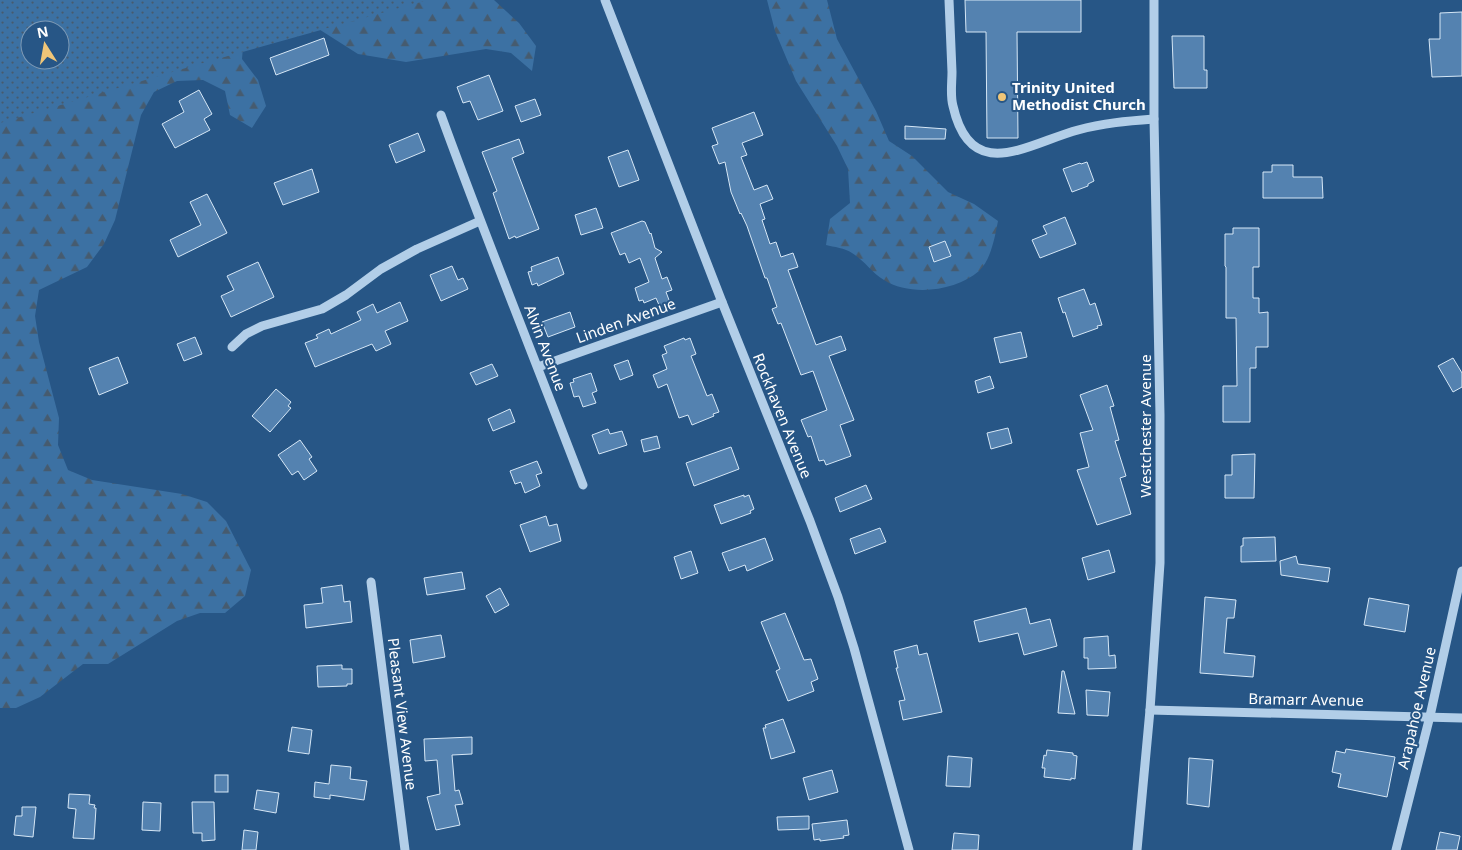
<svg xmlns="http://www.w3.org/2000/svg" width="1462" height="850" font-family="'Noto Sans',sans-serif">
	<defs>
		<pattern id="forest-firs" width="22" height="20" patternUnits="userSpaceOnUse" patternTransform="scale(1.25)"><rect width="22" height="20" fill="#3c71a3"/><path d="M5 1l3.5 6h-7zM16 11l3.5 6h-7z" fill="#465b6f"/></pattern>
		<pattern id="park-dots" width="8" height="8" patternUnits="userSpaceOnUse" patternTransform="scale(1.25)"><rect width="8" height="8" fill="#3c71a3"/><path d="M2 2h.1M6 6h.1" fill="none" stroke="#465b6f" stroke-width="1.8" stroke-linecap="round"/></pattern>
	</defs>
	<rect width="100%" height="100%" fill="#275686"/>
	<g fill="url(#forest-firs)" fill-rule="evenodd">
		<path d="M0,0h494l25,23 17,23 -4,25 -21,-18 -25,-4 -80,13 -48,-8 -44,-28 -70,8 -2,25 16,21 8,26 -14,22 -22,-13 -5,-24 -22,-11 -26,1 -23,11 -13,23 -26,105 -11,24 -17,23 -48,23 -4,26 4,26 20,76 -1,27 10,25 24,10 90,14 25,8 19,19 25,49 -6,26 -20,17h-25l-23,8 -69,43h-25l-43,33 -24,11h-16zM30,30h30v30h-30z"/>
		<path d="M767,0h60l10,39 39,72 13,30 23,15 36,36 26,12 24,17c-3,15 -7,39 -19,50 -23,20 -68,26 -95,9 -12,-7 -20,-20 -32,-27 -7,-5 -18,-6 -26,-8l4,-26 20,-16 -2,-34 -11,-23 -41,-65 -21,-50z"/>
	</g>
	<path fill="url(#park-dots)" fill-rule="evenodd" d="M0,0h428l-232,65 -196,58zM30,30h30v30h-30z"/>
	<g fill="#5482b0" stroke="#d6e7f6">
		<polygon points="965,0 1081,0 1081,32 1017,32 1018,138 987,138 986,32 966,32"/>
		<polygon points="1462,12 1462,76 1432,77 1429,39 1440,39 1440,13"/>
		<polygon points="1172,36 1204,36 1204,70 1207,70 1207,88 1174,88"/>
		<polygon points="324,38 329,55 276,75 270,58"/>
		<polygon points="489,75 503,111 478,120 470,101 463,103 457,87"/>
		<polygon points="199,90 212,114 204,119 210,130 175,148 162,124 184,112 179,101"/>
		<polygon points="535,99 541,115 521,122 515,106"/>
		<polygon points="754,112 763,135 742,143 747,155 741,157 754,190 767,185 773,199 760,204 765,219 762,220 770,244 776,242 781,257 793,253 798,267 788,270 816,345 841,336 846,350 829,356 854,420 840,425 851,456 826,465 824,460 819,461 811,436 808,437 801,420 827,410 813,371 801,375 781,323 778,324 772,309 777,307 767,278 765,278 747,226 741,213 740,214 731,192 725,162 719,164 712,146 718,144 712,128"/>
		<polygon points="905,126 946,129 945,139 905,139"/>
		<polygon points="418,133 425,151 396,163 389,145"/>
		<polygon points="519,139 524,153 512,158 539,229 516,238 515,236 509,239 493,193 497,191 482,152"/>
		<polygon points="628,150 639,180 619,187 608,157"/>
		<polygon points="1087,162 1094,181 1088,184 1088,186 1072,192 1063,169 1080,163 1081,164"/>
		<polygon points="1272,165 1293,165 1293,177 1322,177 1323,198 1263,198 1263,172 1272,172"/>
		<polygon points="312,169 319,192 283,205 274,183"/>
		<polygon points="207,194 227,233 178,257 170,240 201,225 190,202"/>
		<polygon points="596,208 603,228 581,235 575,215"/>
		<polygon points="1065,217 1076,244 1040,258 1032,240 1047,234 1043,226"/>
		<polygon points="642,221 645,222 650,234 651,233 655,248 662,252 655,258 662,279 667,277 672,290 666,292 672,308 662,312 656,298 644,303 643,300 639,301 635,288 649,282 640,258 629,263 625,253 620,255 611,233"/>
		<polygon points="1233,228 1259,228 1259,267 1253,267 1253,298 1259,298 1259,313 1268,312 1268,347 1256,347 1256,368 1250,368 1250,422 1223,422 1223,386 1237,386 1236,318 1226,318 1226,267 1225,266 1225,234 1233,234"/>
		<polygon points="945,241 951,256 934,262 929,247"/>
		<polygon points="558,257 564,274 538,286 537,283 532,285 528,272 532,271 531,267"/>
		<polygon points="258,262 274,297 231,317 221,296 234,290 227,276"/>
		<polygon points="452,266 458,280 463,278 468,289 441,301 430,275"/>
		<polygon points="1084,289 1090,305 1095,303 1102,325 1097,326 1098,328 1073,337 1065,312 1063,313 1058,298"/>
		<polygon points="400,302 408,321 385,331 391,344 376,351 372,344 315,367 305,343 318,338 316,335 329,329 331,334 361,320 357,312 373,304 377,313"/>
		<polygon points="570,312 575,327 548,337 542,322"/>
		<polygon points="1021,332 1027,357 1000,363 994,338"/>
		<polygon points="195,337 202,354 184,361 177,344"/>
		<polygon points="684,338 685,340 690,338 696,354 691,356 707,396 712,394 719,412 713,414 714,416 692,425 688,415 679,418 667,384 658,388 653,375 667,369 662,355 667,353 664,346"/>
		<polygon points="118,357 128,383 99,395 89,368"/>
		<polygon points="1453,358 1462,373 1462,387 1453,392 1438,366"/>
		<polygon points="628,360 633,375 620,380 614,365"/>
		<polygon points="492,364 498,376 476,385 470,373"/>
		<polygon points="591,373 597,391 592,393 596,403 583,407 579,396 574,397 570,383 574,382 573,379"/>
		<polygon points="990,376 994,388 978,393 975,381"/>
		<polygon points="1107,385 1114,406 1110,407 1119,440 1115,441 1126,476 1120,478 1131,514 1097,525 1077,470 1089,467 1080,433 1093,430 1080,395"/>
		<polygon points="276,389 291,402 288,406 291,408 270,432 252,416"/>
		<polygon points="510,409 515,422 493,431 488,419"/>
		<polygon points="1008,428 1012,443 991,449 987,433"/>
		<polygon points="608,429 610,434 622,431 627,445 599,454 592,435"/>
		<polygon points="657,436 660,448 644,452 641,440"/>
		<polygon points="300,440 312,457 309,459 317,471 304,480 298,471 292,475 278,455"/>
		<polygon points="731,447 739,469 694,486 686,463"/>
		<polygon points="1255,454 1254,498 1225,498 1225,475 1232,475 1232,455"/>
		<polygon points="537,461 542,473 536,475 540,486 525,493 521,482 515,484 510,471"/>
		<polygon points="866,485 872,499 840,512 835,498"/>
		<polygon points="744,495 744,497 749,495 754,509 750,511 751,513 721,524 714,505"/>
		<polygon points="546,516 549,526 557,524 561,541 530,552 520,525"/>
		<polygon points="880,528 886,542 855,554 850,539"/>
		<polygon points="1275,537 1276,561 1241,562 1241,546 1243,546 1243,538"/>
		<polygon points="765,538 773,560 747,571 745,565 729,571 722,553"/>
		<polygon points="1109,550 1115,572 1088,580 1082,558"/>
		<polygon points="691,551 698,573 681,579 674,557"/>
		<polygon points="1296,556 1298,564 1330,568 1328,582 1281,575 1280,561"/>
		<polygon points="462,572 465,589 427,595 424,578"/>
		<polygon points="342,585 344,602 350,601 352,622 306,628 304,605 323,603 321,588"/>
		<polygon points="500,588 509,605 495,613 486,596"/>
		<polygon points="1205,597 1236,600 1234,618 1227,618 1224,653 1255,656 1253,677 1200,673"/>
		<polygon points="1369,598 1409,605 1405,632 1364,625"/>
		<polygon points="1026,608 1030,624 1050,619 1057,646 1024,655 1018,633 979,642 974,621"/>
		<polygon points="785,613 804,660 811,659 818,679 811,682 814,691 788,701 776,671 780,669 761,622"/>
		<polygon points="441,635 445,657 413,663 410,640"/>
		<polygon points="1108,636 1109,656 1115,655 1116,668 1088,669 1088,658 1084,658 1084,638"/>
		<polygon points="917,645 919,655 927,653 942,712 903,720 899,701 905,700 896,668 898,668 894,651"/>
		<polygon points="342,665 342,669 352,669 352,684 347,684 347,686 318,687 317,666"/>
		<polygon points="1062,671 1064,671 1075,714 1058,713"/>
		<polygon points="1086,690 1110,692 1108,716 1087,715"/>
		<polygon points="783,719 795,752 771,759 763,728 766,728 765,725"/>
		<polygon points="292,727 312,730 309,754 288,751"/>
		<polygon points="472,737 472,754 452,755 455,791 459,790 463,804 455,805 460,825 436,830 427,797 440,794 437,760 425,761 424,739"/>
		<polygon points="1346,749 1395,757 1387,797 1338,787 1341,774 1332,772 1336,751 1345,753"/>
		<polygon points="1047,750 1073,753 1073,755 1077,756 1075,779 1071,778 1071,780 1044,777 1045,768 1042,768 1044,755 1046,756"/>
		<polygon points="948,756 972,758 970,787 946,786"/>
		<polygon points="1189,758 1213,760 1209,807 1187,804"/>
		<polygon points="331,765 351,767 350,779 367,781 364,800 330,795 330,799 314,797 315,782 329,784"/>
		<polygon points="832,770 838,792 809,800 803,778"/>
		<rect x="215" y="775" width="13" height="17"/>
		<polygon points="257,790 279,793 276,813 254,809"/>
		<polygon points="69,794 90,795 89,804 95,805 94,808 96,808 94,839 73,838 76,809 68,808"/>
		<polygon points="143,802 161,803 160,831 142,830"/>
		<polygon points="192,802 214,802 215,840 202,841 202,833 193,833"/>
		<polygon points="22,807 36,807 33,837 14,835 16,816 22,816"/>
		<polygon points="809,816 809,829 778,830 777,817"/>
		<polygon points="847,820 849,835 843,836 844,838 820,841 820,839 814,840 812,824"/>
		<polygon points="244,830 258,832 256,850 242,850"/>
		<polygon points="1440,832 1460,836 1457,850 1436,850"/>
		<polygon points="954,833 979,835 978,850 952,850"/>
	</g>
	<g fill="none" stroke-linecap="round" stroke-linejoin="round">
		<g stroke="#b2cee8" stroke-width="9">
			<polyline points="605,0 722,302 810,521 838,597 854,648 909,850"/>
			<path d="M949,0c1,24 2,48 3,72 0,11 -2,24 1,34 18,80 76,37 125,24 25,-7 50,-9 76,-11"/>
			<path d="M441,115c45,124 95,247 142,370"/>
			<polyline points="232,347 246,334 262,326 322,309 346,295 381,269 417,249 480,221"/>
			<polyline points="538,367 722,302"/>
			<polyline points="371,582 405,850"/>
			<polyline points="1150,710 1462,718"/>
			<polyline points="1137,850 1150,710 1160,563 1160,415 1154,119 1154,0"/>
			<polyline points="1396,850 1430,716 1462,571"/>
		</g>
	</g>
	<circle fill="#f0c678" stroke="#275686" stroke-width="2" cx="1002" cy="97" r="5"/>
	<g text-anchor="middle" stroke-width="4" stroke-linejoin="round" paint-order="stroke">
		<g font-size="15" font-weight="bold" fill="#fff" stroke="#275686" text-anchor="start">
			<text x="1012" y="93">Trinity United<tspan x="1012" dy="17">Methodist Church</tspan></text>
		</g>
		<g font-size="15" fill="#fff" stroke="#275686">
			<text transform="translate(626 321) rotate(-20)" y="5">Linden Avenue</text>
			<text transform="translate(545 348) rotate(69)" y="5">Alvin Avenue</text>
			<text transform="translate(782 416) rotate(68)" y="5">Rockhaven Avenue</text>
			<text transform="translate(1146 426) rotate(-90)" y="5">Westchester Avenue</text>
			<text transform="translate(1306 700) rotate(1)" y="5">Bramarr Avenue</text>
			<text transform="translate(1417 708) rotate(-77)" y="5">Arapahoe Avenue</text>
			<text transform="translate(402 714) rotate(83)" y="5">Pleasant View Avenue</text>
		</g>
	</g>
	<g transform="translate(45 45) rotate(349)"><circle r="24" fill="#275686" stroke="#7d9ab6"/>
	<path d="M0-4L9 19L0 12L-9 19Z" fill="#f0c678"/>
	<text y="-8" font-size="14" font-weight="bold" text-anchor="middle" fill="#ffffff">N</text>
	</g>
</svg>
